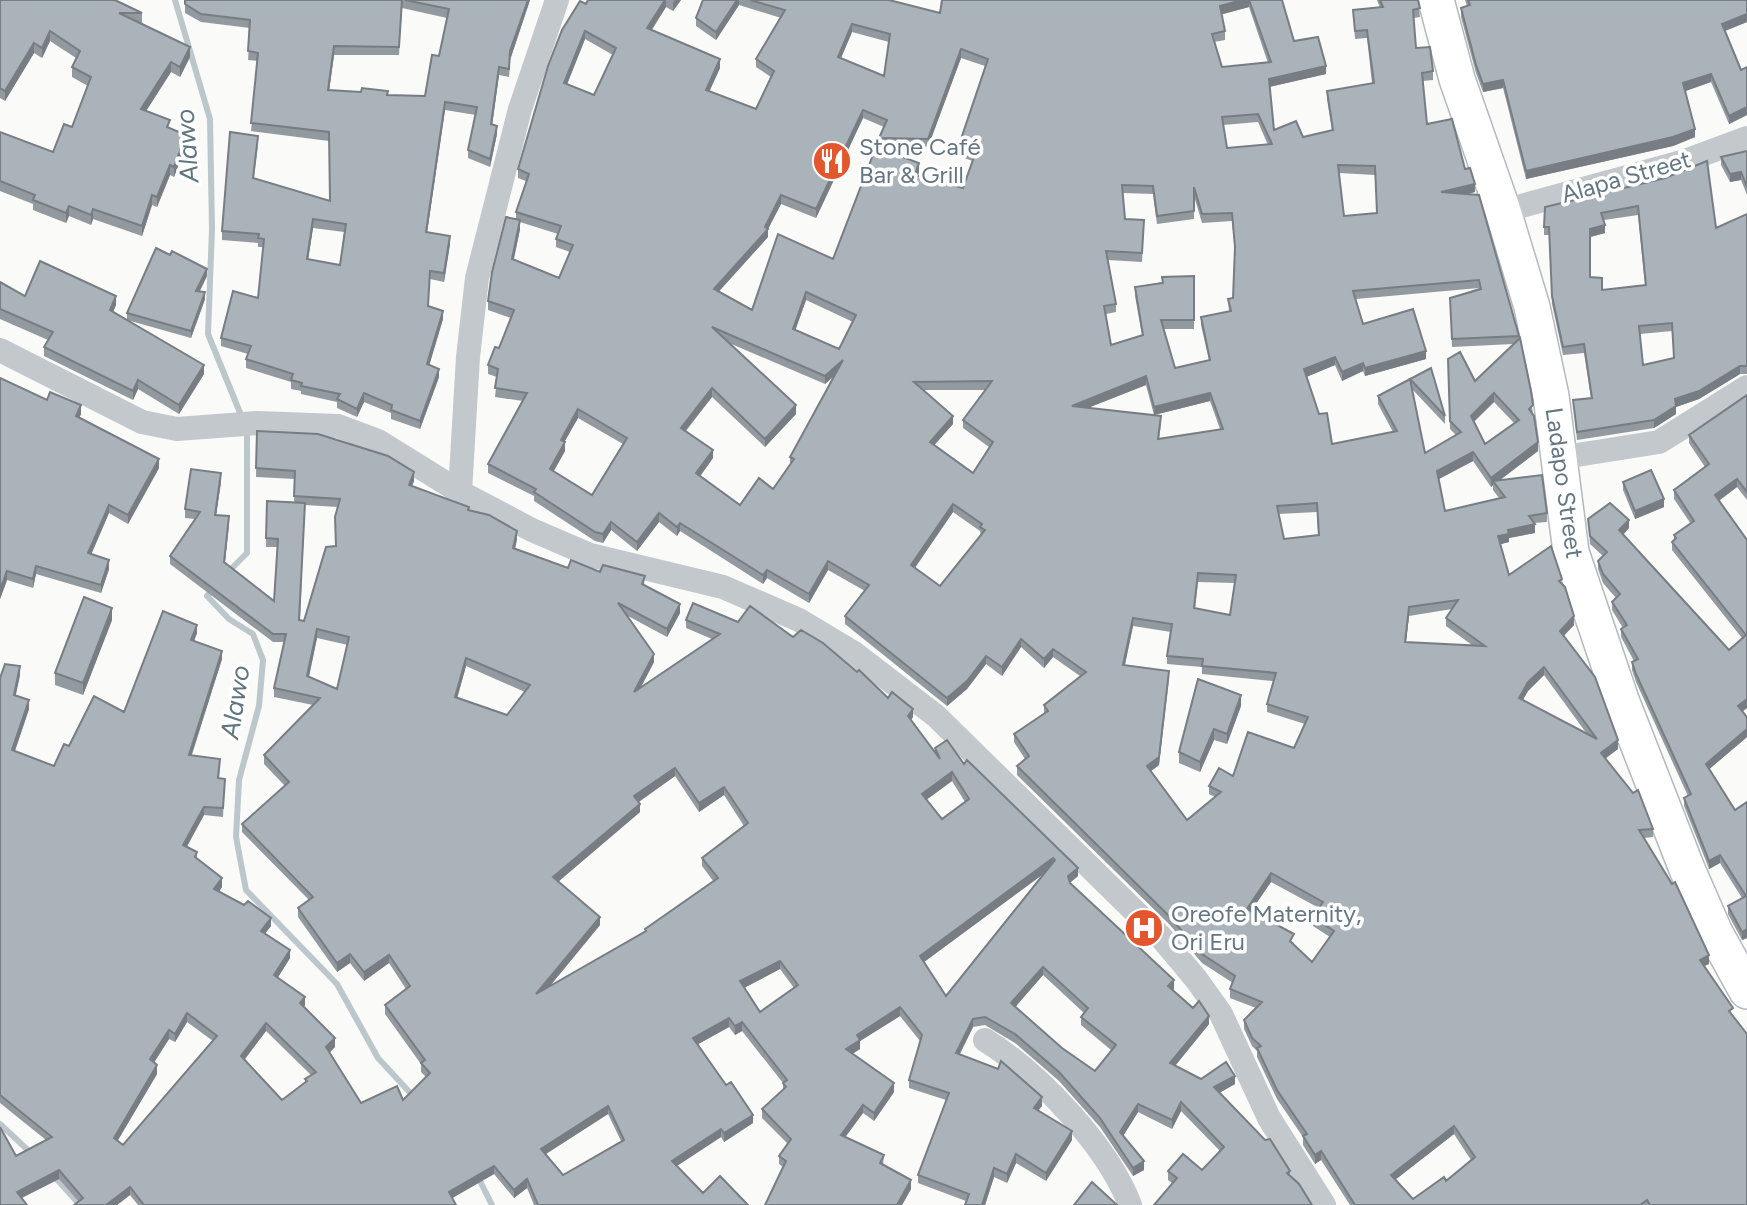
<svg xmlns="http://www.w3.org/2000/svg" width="1747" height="1205" font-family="Figtree,sans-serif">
	<rect width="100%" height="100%" fill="#fafaf8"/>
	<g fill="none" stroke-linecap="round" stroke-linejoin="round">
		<g stroke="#bbc7cb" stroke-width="6">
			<polyline points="175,0 210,119 212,229 208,334 243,420"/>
			<polyline points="228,572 247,553 247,430"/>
			<polyline points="214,588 207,596 229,619 253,634 263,660 259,706 239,780 236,837 246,890 337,984 378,1058 415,1098"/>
			<polyline points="0,1124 32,1154"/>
			<polyline points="52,1174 80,1205"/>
			<polyline points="478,1177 492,1205"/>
		</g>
		<g stroke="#b3babf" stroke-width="38">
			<polyline id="secondary" points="1436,0 1457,79 1503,211 1532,307 1551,396 1571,552 1621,700 1687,869 1715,933 1747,991"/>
		</g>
		<g stroke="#c3c8cc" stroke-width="24">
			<polyline points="1503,211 1685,161 1747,138"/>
			<polyline points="0,350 142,422 177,429 258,423 338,426 378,441 460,492 532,530 590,555 723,587 799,620 854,653 936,716 1160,936 1196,979 1221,1014 1269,1118 1324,1205"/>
			<polyline points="1558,458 1659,442 1747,387"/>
			<polyline points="460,492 468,357 477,278 520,109 557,0"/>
			<path d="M985,1040c53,33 123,106 145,165"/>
		</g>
		<use href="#secondary" stroke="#fff" stroke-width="35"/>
	</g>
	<g fill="#929a9f" fill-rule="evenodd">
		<polygon points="0,0 142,13 142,23 140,23 190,57 180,77 171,72 146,111 170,128 186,145 174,177 170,175 157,207 152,205 142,236 93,219 91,225 69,216 66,223 33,210 33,204 0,191 0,132 53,152 72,127 88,86 72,77 72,67 76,58 50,41 42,58 34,53 5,101 0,98"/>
		<path d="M185,0h345l-20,60 -1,17 -10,-2 -7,50 5,9 -7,33 -22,-9v-8l8,-35 -31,-5 -18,122 23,12 -6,38 -14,-3 -2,27 15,13 -14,46 10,12 -19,52 -29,-10v-6l-27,-11 -7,15 -20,-9v-6l-36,-8v-3l-10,-2v-7l-45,-14v-9l2,-5 -27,-8v-8l37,-40 5,-51h-5v-4l-36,-3v-9l36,-87 -4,34 76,23 -1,-60 -78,-10 7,-70 -10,-1 2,-32 -49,-6 -16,-9zM402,8l45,10 -8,38 -14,40 -37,-1 -59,-4 5,-36h65zM313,228l31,4 -4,33 -32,-6z"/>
		<path d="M588,0h93l-8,11 -7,-4 -14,23 68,38 -11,23 47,18 15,-32 -15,-10v-8l25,-41 -42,-13 -23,35 -20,-14v-8l7,-18h186l51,13 2,-13h340l12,41 32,33 -57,13 5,43 29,7 29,-7 -5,-31v-8l45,-8 -5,-45 -12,1 -2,-29 27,-2 -3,-8h41l2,17 -6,1 2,30 17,23v9l-10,1 4,43 38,45 10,23 -9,2 53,142 14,77 5,38 -39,29 48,33v9l-13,1 1,10 -26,5v4l-9,2 9,31 53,9 12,41 -10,11 54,113 -13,9 48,71v8l-9,1 65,126 -5,2 29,50 14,189h-397l-29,-45 -6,4 -12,-19v-8l-26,-38 -20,-42v-6l-5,-5 -8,-17v-9l12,-12 -26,-10v-9l3,-6 -31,-20 -32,-38 -153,-150v-9l8,-7 -11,-17v-8l30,-20v-9l36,-29 -27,-19 -9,11 -23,-21 -19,29 -16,-12 -19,25 -20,17 -102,-82v-8l20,-25 -37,-21 -19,33 -42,-25 -4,6 -83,-53 -3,5 -18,-14 -22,29 -26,-21 -8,13 -8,-2 -61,-40v-5l-46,-23v-9l35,-63 -28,-4 2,-20 -9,-3v-9l11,-17 12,-30 -23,-8v-9l28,-81v-8l10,-31 -8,-3v-9zM1249,7l19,56 -46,4 -8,-25 11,-2v-9l-4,-17zM852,32l37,10 -5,34 -43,-18zM585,39l28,16 -19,40 -27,-11zM961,58l24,8 -27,82v8l15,5 -10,27 -45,-12 1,-4 -86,87 -81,51 -33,-19 49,-54v-8l13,-25 35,14 47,-100 21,9 -5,11v9h49zM1258,122l10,23 -41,3 -4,-23zM1339,173l36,2 2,38 -33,3zM1123,193l30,1 4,30 37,-5v-23l8,27 30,-2 3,32 -2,45 -5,1 1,12 -28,6v8l8,35 -34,8 -12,-39h31v-53l-59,11v9l7,39 -31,10 -5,-31 10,-2v-8l-8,-44 34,2 2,-42 -19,-1zM520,222l38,12 -2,5v8l14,5 -11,26 -45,-19 6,-30zM1479,288l-29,10 2,49 61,-3 -38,37 -27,-22 2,70 6,6 -31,18 -13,-64 33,35v-8l-35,-37 -32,17v8l15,28 -61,12 -13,-30 -13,-37 29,-12 7,16 21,-10 2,5 61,-17 -63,-35 -7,-25zM806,300l47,22 -14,27 -44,-19zM729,343l96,41 9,-8 -44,81v8l-17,24 -33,16 -40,-29 13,-18 -27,-27 26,-34 53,50 31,-33zM1146,385l8,30 56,-14 10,28 -61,10 2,-15 -73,-16zM923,390h62l-22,30v8l26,19 -16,26 -39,-28 19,-21zM1494,402l20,21 -29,21 -11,-22zM578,418l45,26 -31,51 -39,-24 12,-20 -1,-9zM1473,461l18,26 2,-2v5l6,8 -54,13 -6,-32zM953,512l27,19 1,5 -41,50 -25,-18zM1317,512l1,23 -34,4 -6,-25zM1198,582l37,1 -5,32 -35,-6zM1452,609l-6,9v8l26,19 -66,-3 3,-26zM1133,626l38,6 -4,24v8l35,3v7l71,7 -6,23v8l38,12 -11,24 -85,38v8l6,3 -28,23 -36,-49 8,-6 10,-86 -44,-14zM1544,675l43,59 -64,-34 5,-9zM1271,882l48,26 -6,9v9l17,11 -18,25 -19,-18 1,-1 -43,-32zM1454,1134l17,26 -25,21 -33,18 -18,-19z"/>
		<polygon points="1465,0 1747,0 1747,22 1725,31 1741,70 1747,67 1747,115 1729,124 1711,82 1685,91 1695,137 1673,146 1526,179 1503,88 1483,92 1476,73 1461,17 1461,8 1467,6"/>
		<polygon points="1747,151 1747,195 1741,180 1730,182 1721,165 1721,157"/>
		<path d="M1665,178l51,50 31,-14v160h-7l-41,25 -23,8v7l-22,14 -77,12 -4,-40 18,-2 -7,-45 -21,2 -11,-51 -3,-69h-5v-8zM1638,215l7,71 -43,4 -12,-13v-40l15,-4 -1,-13zM1672,331l2,27 -31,7 -3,-31z"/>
		<polygon points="207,276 200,291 205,299 191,338 127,320 127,313"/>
		<polygon points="0,282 25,296 116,305 113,312 204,374 179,414 138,389 133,400 44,356 44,347 48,340 0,319"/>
		<polygon points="0,378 47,400 81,414 79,418 159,468 128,524 109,513 91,554 109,569 101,593 36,574 33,588 7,580 0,599"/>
		<polygon points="1747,395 1747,500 1737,487 1719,501 1747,540 1747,708 1742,711 1747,717 1747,737 1709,769 1735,810 1747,802 1747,938 1742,940 1728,914 1728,906 1742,898 1720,863 1709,869 1706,861 1684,806 1684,798 1688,796 1636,682 1632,670 1632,662 1634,661 1621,637 1621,629 1623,628 1612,610 1612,602 1616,598 1603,583 1598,569 1598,561 1603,556 1590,544 1588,519 1629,528 1623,535 1729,650 1742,638 1672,550 1672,542 1674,540 1674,535 1691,524 1674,499 1674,490 1705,467 1689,443 1689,435"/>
		<path d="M257,431l61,3 70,22 26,16v9l-2,5 57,21v3l20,5 28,16v8l-2,10 53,19 3,-8 29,12 3,-7 42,11 -1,9 36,19v9l-13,24 -39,-21 26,38v8l-13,25 71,-48 -26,-11v-8l7,-17 45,19 12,-16 43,31 8,-7 22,13 34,29 2,-2 29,28 4,-6 21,17v8l-2,3 24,33v-5l12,-8 17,24 3,-4 111,108v8l-8,7 104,97v9l-1,1 20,18 6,-7 10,15v8l-34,42 26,13 25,-17 9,14v8l-16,9 46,47 5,-1 20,32v6l9,7 13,21h-158l18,-22 -4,-3v-9l15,-17 19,16 18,-19 -39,-40 -9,18 -34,-17 -15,24 21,25v9l-11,6 -33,-49 -41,-46 -44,-38 -30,-18 -12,2 -13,27 38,15 3,-8 41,36v9l-4,4 34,21v9l-26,41 -30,-18 -9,20 -13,-6 -9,28h-20l1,-4 -48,-18v-8l28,-75 -37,-12v-8l11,-39 -20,-25 -40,25v8l-8,5 42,29v9l-20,29 -11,-8 -18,24 39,18 -1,10 28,15v9l-9,16h-137l18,-38 -4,-3v-8l9,-12 -26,-26v-9l21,-19v-7l-41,-52 -7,4 -6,-8 -31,17 28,41 5,-3 22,33v8l-29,19 -3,-5 -44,29 26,27 17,-17 28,29h-214l-7,-17 -13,10 -20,-24 -42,24 4,7h-318l-8,-10 -13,10h-43l5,-3 -20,-23 -37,19 5,7h-27v-78l16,29 30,-16 -46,-37v-425l5,-14 15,2v9l-5,21 14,4v9l-14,42 39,15 10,-22 5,2 25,-50 30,16 39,-101 34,14v8l-3,8 28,10v8l-31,96 29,4 -1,19 6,1 -2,38 -19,-2 -18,32 11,5v6l25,20v9l-3,5 25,13 4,-4 23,17v8l-6,7 25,17v8l-13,20 28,19 -1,10 31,31v9l-5,5 31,51 36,-17 6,14 23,-23 -5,-5v-8l-36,-50v-9l21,-16 -17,-26 -25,18 -14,-18 -13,9 -39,-55v-9l11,-8 -67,-68v-8l43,-38 -21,-22v-9l49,-50 -39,-8v-9l10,-46h-11l-103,-78v-8l25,-37 -10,-1v-9l6,-40 30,4v9l-5,33 13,1 -4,47 49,38 3,-54h-11l1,-46 27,2 1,-24 -39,-2zM305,505l33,2 -3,10v29l-9,1 -22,74 -4,-1zM317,638l31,7 -11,44 -28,-12zM466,666l59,26 -18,23 -50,-17zM675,776l24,36 25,-17 20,31 -42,32v8l12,16 -69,47v3l-96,55 51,-62v-8l-42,-35 82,-70v-8l-1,-2zM952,781l13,21 -23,17 -16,-19zM1044,873l-98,123 -22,-34zM780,969l14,19 -34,24 -16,-24zM1043,975l41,38 -3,4v8l30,25 -16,21 -33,-23 -47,-41zM187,1022l26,19 -90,104 -6,-4 40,-67v-9l-3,-2 15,-24 6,3zM266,1031l45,44 -6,4v4l-23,17 -37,-41zM608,1114l13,27 -58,34 -17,-21z"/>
		<polygon points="1623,482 1664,507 1635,519 1623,490"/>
		<polygon points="112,620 83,695 55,685 55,673"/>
		<polygon points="1241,706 1227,744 1214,740 1200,772 1179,763 1179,752"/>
	</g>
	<g fill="#777d82">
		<polygon points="528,0 530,0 510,60 509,77 510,51"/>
		<polygon points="665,0 666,0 666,7 647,36 647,28"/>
		<polygon points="675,0 681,0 673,11 673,3"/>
		<polygon points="737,0 739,0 739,5 716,40 716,32"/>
		<polygon points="1242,0 1249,0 1249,7 1220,15 1220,6"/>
		<polygon points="1747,14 1747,22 1722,32 1722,24"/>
		<polygon points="852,24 852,32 838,65 838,57"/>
		<polygon points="50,31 50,41 42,58 42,48"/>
		<polygon points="585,31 585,39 564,92 564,83"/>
		<polygon points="34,43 34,53 5,101 5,91"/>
		<polygon points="334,46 334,55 328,99 328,90"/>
		<polygon points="190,47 190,57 180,77 180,67"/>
		<polygon points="961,49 961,58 928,147 928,139"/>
		<polygon points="720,59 720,68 706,99 706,90"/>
		<polygon points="171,62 171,72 141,119 141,109"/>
		<polygon points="1326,66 1326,74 1269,87 1269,79"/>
		<polygon points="499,67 499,75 491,133 491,124"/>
		<polygon points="1711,74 1711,82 1683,92 1683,83"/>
		<polygon points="1503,80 1503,88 1483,92 1483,84"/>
		<polygon points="445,102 445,110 426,240 426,232"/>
		<polygon points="1747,107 1747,115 1729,124 1729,116"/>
		<polygon points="863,110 863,118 816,218 816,209"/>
		<polygon points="497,126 497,134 490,167 490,159"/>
		<polygon points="1695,129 1695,137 1673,146 1526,179 1526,171"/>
		<polygon points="186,135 186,145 174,177 174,167"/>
		<polygon points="919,163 919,172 915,184 915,175"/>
		<polygon points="170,165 170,175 157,207 157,197"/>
		<polygon points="1741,172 1741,180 1730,182 1730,174"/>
		<polygon points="1475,184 1475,192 1441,201 1441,192"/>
		<polygon points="152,195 152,205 142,236 142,226"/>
		<polygon points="781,195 781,204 768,229 768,237 714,297 714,289 765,227"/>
		<polygon points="69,206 69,216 66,223 66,213"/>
		<polygon points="93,209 93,219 91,225 91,215"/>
		<polygon points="313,219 313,228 307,267 307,259"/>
		<polygon points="520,220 520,229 512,267 512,259"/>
		<polygon points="1605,225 1605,233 1590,237 1590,229"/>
		<polygon points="450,236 450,244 444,282 444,273"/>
		<polygon points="207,269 207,276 196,298 196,291"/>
		<polygon points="205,292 205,299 191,338 191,331"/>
		<polygon points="806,292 806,300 793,337 793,329"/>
		<polygon points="116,296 116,305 110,319 110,310"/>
		<polygon points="443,311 443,319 427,373 427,364"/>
		<polygon points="1426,351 1426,359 1365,376 1365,368"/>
		<polygon points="1335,357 1335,365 1304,378 1304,369"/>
		<polygon points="843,360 843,368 825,384 825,376"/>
		<polygon points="1363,363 1363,371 1342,381 1342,372"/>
		<polygon points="204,365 204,374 179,414 179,405"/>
		<polygon points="1740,366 1740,374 1699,399 1676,407 1676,414 1654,428 1654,420 1675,399"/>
		<polygon points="439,369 439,377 420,429 420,421"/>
		<polygon points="1146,376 1146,385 1072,414 1072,406"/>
		<polygon points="138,380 138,389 133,400 133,391"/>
		<polygon points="712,388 712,397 681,436 681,428"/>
		<polygon points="364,393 364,402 357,417 357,409"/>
		<polygon points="1210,393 1210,401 1154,415 1154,407"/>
		<polygon points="1494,393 1494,402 1471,424 1471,416"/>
		<polygon points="81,405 81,414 76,425 76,416"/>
		<polygon points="796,405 796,414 765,447 765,439"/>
		<polygon points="578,409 578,418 561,448 561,440"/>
		<polygon points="953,416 953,424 930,450 930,442"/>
		<polygon points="565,442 565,451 550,478 550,469"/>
		<polygon points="1538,442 1538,451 1495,484 1493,481 1493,485 1491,487 1491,478"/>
		<polygon points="713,450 713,458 696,482 696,473"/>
		<polygon points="1473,452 1473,461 1437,480 1437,471"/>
		<polygon points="159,459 159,468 128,524 128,515"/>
		<polygon points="414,472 414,481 409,494 409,485"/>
		<polygon points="221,473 221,482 215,523 215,515"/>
		<polygon points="1737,479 1737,487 1715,503 1715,495"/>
		<polygon points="1664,499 1664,507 1635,519 1635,511"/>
		<polygon points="953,504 953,512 911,573 911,565"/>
		<polygon points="109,505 109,513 88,562 88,553"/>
		<polygon points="659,513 659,522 637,551 637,542"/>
		<polygon points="229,516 229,525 224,571 224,562"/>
		<polygon points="1629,520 1629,528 1619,539 1619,530"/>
		<polygon points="611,522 611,530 603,543 603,534"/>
		<polygon points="680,523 680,531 677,536 677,527"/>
		<polygon points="1535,524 1535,533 1509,538 1509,542 1498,545 1498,536 1508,530"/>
		<polygon points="517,531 517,539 513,557 513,548"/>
		<polygon points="109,560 109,569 101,593 101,585"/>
		<polygon points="828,561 828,570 809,603 809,594"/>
		<polygon points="36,566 36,574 33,588 33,579"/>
		<polygon points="767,570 767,578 763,584 763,575"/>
		<polygon points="7,571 7,580 0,599 0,590"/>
		<polygon points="680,604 680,613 667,637 667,629"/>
		<polygon points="1409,607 1409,616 1405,650 1405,642"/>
		<polygon points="112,608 112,620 83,695 83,683"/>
		<polygon points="1574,616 1574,625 1560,639 1560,631"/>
		<polygon points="1133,618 1133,626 1123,673 1123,665"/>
		<polygon points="197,625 197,633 191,649 191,640"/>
		<polygon points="317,629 317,638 307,685 307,676"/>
		<polygon points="1021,639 1021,647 1002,676 1002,667"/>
		<polygon points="1053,649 1053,657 1044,668 1044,659"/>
		<polygon points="222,651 222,659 189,764 189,755"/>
		<polygon points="654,654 654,662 634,700 634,692"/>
		<polygon points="986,656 986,664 967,689 947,706 947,698"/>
		<polygon points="466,658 466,666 455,706 455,697"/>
		<polygon points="20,666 20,675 14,704 14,695"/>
		<polygon points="1544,667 1544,675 1528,691 1519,706 1519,698 1528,682"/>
		<polygon points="1169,671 1159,765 1147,774 1147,766"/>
		<polygon points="1241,695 1241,706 1227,744 1227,734"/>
		<polygon points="1747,699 1747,708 1738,715 1738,706"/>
		<polygon points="29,700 29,709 12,759 12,750"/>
		<polygon points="913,709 913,717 908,725 908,716"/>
		<polygon points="1214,729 1214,740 1200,772 1200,762"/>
		<polygon points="1747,729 1747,737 1706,772 1706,764"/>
		<polygon points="1618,740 1618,749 1601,762 1601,753"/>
		<polygon points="675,768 675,776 634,805 634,796"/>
		<polygon points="952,772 952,781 922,803 922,794"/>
		<polygon points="724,787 724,795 699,812 699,803"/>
		<polygon points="640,804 640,812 553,886 553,877"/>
		<polygon points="204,807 204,815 183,854 183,845"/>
		<polygon points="1720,855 1720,863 1709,869 1709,861"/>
		<polygon points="1053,858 1053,867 920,965 920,956"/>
		<polygon points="1078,868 1078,876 1068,884 1068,876"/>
		<polygon points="1271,873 1271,882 1247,917 1247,909"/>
		<polygon points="222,878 222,887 214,898 214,889"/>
		<polygon points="600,917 600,925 536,1003 536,994"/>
		<polygon points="271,918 271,926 261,939 261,931"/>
		<polygon points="1747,929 1747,938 1742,940 1742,932"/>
		<polygon points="290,950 290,958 274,984 274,975"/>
		<polygon points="350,954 350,963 337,972 337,963"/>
		<polygon points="389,955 389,963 364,981 364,972"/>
		<polygon points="1709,955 1709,964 1700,968 1700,960"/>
		<polygon points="780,961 780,969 740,990 740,981"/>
		<polygon points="1043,967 1043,975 1011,1012 1011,1003"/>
		<polygon points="1174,980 1174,989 1168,995 1168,986"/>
		<polygon points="305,997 305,1005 300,1012 300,1003"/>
		<polygon points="900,1007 900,1016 860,1041 860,1049 846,1058 846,1049 857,1035"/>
		<polygon points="187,1013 187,1022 175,1042 175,1034"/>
		<polygon points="1209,1016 1209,1024 1170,1072 1170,1063"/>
		<polygon points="729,1018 729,1027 693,1047 693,1038"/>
		<polygon points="973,1019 973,1027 956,1061 956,1053"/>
		<polygon points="742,1022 742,1031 735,1035 735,1026"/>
		<polygon points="266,1023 266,1031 241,1064 241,1056"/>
		<polygon points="169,1030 169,1039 150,1068 150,1059"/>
		<polygon points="335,1038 335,1047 326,1056 326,1047"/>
		<polygon points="157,1065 157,1074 114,1147 114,1138"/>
		<polygon points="1235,1076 1235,1084 1214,1096 1214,1087"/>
		<polygon points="894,1083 894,1092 874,1121 874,1113"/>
		<polygon points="1042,1097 1042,1106 1034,1116 1034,1108"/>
		<polygon points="1181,1102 1181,1111 1172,1129 1172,1120"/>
		<polygon points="1138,1104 1138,1112 1120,1141 1120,1132"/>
		<polygon points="863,1105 863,1113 841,1143 841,1135"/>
		<polygon points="608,1106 608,1114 541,1157 541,1149"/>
		<polygon points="753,1115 753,1123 724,1142 724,1133"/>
		<polygon points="1454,1126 1454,1134 1391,1183 1391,1175"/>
		<polygon points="721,1129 721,1137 672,1169 672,1161"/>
		<polygon points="1072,1131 1072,1140 1046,1181 1046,1173"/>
		<polygon points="1321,1151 1321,1160 1315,1164 1315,1155"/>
		<polygon points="1016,1154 1016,1163 1007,1183 1007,1174"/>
		<polygon points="1144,1161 1144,1170 1133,1176 1133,1168"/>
		<polygon points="494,1166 494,1174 449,1200 449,1192"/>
		<polygon points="994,1168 994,1177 985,1205 982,1205"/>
		<polygon points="59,1170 59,1179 17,1200 17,1192"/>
		<polygon points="527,1179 527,1188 514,1198 514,1190"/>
		<polygon points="911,1180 911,1189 902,1205 897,1205"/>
		<polygon points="130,1187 130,1195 117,1205 106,1205"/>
	</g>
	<g fill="#aab3b9" stroke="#777d82" stroke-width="2" fill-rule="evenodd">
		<polygon points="0,0 115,0 142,13 119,13 190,47 180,67 171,62 141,109 170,120 167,127 186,135 174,167 170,165 157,197 152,195 142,226 93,209 91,215 69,206 66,213 33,200 35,195 0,181 0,132 53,152 64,124 72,127 91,77 72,67 80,51 50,31 42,48 34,43 5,91 0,88"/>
		<path d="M185,0h217l-3,47 -65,-1 -6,44 33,2 1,-4 26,3 -1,4 38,1 7,-41 7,1 10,-47 -44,-9h123l-18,51 -1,18 -10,-2 -8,57 6,2 -7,33 -22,-9 9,-43 -32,-5 -19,130 24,4 -6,37 -14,-2 -2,35 15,5 -16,53 12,5 -19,52 -29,-11 1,-5 -28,-12 -7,16 -20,-10 3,-5 -39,-8 1,-3 -11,-3 2,-6 -47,-15 5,-13 -30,-8 12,-47 25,7 6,-59 -6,-1 1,-4 -37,-3 8,-99 28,4 -5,42 77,23 -1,-69 -78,-9 7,-70 -10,-2 2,-31 -49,-6 -16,-10zM313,219l33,5 -6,41 -33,-6z"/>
		<path d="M588,0h77l-18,28 73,31 -14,31 50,19 18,-38 -18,-12 29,-49 -35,-10h139l51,13 2,-13h300l-22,6 5,25 -13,3 10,33 49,-5 -22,-62h33l12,41 24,-4 8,29 -57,13 5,51 22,-9 7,16 30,-7 -6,-39 47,-8 -7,-53 -12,1 -2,-21 30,-3 -3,-7h38l2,8 -7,2 3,38 14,-1 3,24 -11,2 5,51 25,-5 13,50 5,-1 5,16 -34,8 38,3 40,141 -67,3 -2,-41 31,-9 -2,-9 -126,11 10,33 50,-15 13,42 -61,17 -2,-5 -21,9 -7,-15 -31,12 15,45 8,-1 5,31 65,-13 -19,-35 32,-17 15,74 36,-21 -11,-11 -2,-62 12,-7 15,29 45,-43 11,53 2,14 -4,4 5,7 4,26 -47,36 -18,-26 -36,19 8,40 60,-14 -12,-16 49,-6 5,38 -18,3 6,8 -27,6 1,4 -11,2 11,39 42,-29 11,33 -3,2 6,6 9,29 -14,15 35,46 23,63 -17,13 32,40 5,-3 15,39 -14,1 33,54 3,-2 34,73 -9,5 33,48 -4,3 18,23v171h-97l-3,-5 -7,5h-285l-34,-54 -6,4 -12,-19 4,-2 -30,-44 -20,-42 4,-2 -9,-8 -8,-18 18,-18 -32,-13 5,-13 -33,-22 -32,-37 -153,-151 12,-10 -15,-22 34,-23 -4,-6 42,-33 -33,-23 -9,10 -23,-20 -19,28 -16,-11 -19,25 -20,17 -102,-82 24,-31 -41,-24 -19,33 -42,-24 -4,5 -83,-52 -3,4 -18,-14 -22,29 -26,-20 -8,12 -8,-2 -61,-40 2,-3 -48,-25 39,-71 -32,-5 3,-19 -10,-4 7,-18 4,1 15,-38 -26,-9 4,-29 14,-55 14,3 -8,39 25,10 22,9 14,-33 -17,-6 5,-13 -45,-14 13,-38 -11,-5 30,-103 14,-36 18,-29 6,3zM852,24l38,10 -6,42 -46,-19zM585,31l31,17 -22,47 -30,-12zM961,49l27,10 -30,89 17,6 -12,34 -48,-13 4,-12 -43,-16 -43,112 -55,-25 -26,76 -38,-21 54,-60 -3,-2 16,-32 35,14 47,-99 24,10 -8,18 49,1zM1258,114l14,30 -45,4 -5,-31zM1338,165l37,1 2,47 -33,3zM1122,185l31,1 4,30 37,-5v-24l8,27 30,-1 3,34 -2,51 -5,1 3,12 -30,6 9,43 -35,8 -14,-48h33v-44l-32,1 1,6 -28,4 8,48 -32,10 -7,-39 12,-2 -10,-53 36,2 2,-33 -19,-1zM806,292l50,23 -17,34 -46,-20zM712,327l113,49 18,-16 -53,97 4,2 -21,30 -14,-11 -19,27 -44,-32 17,-23 -32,-22 31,-40 53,51 31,-34zM1146,376l8,31 56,-14 13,36 -65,10 3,-23 -89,-10zM992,381l-29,39 30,22 -20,31 -43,-31 23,-26 -39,-34zM1494,393l25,27 -34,24 -14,-28zM578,409l49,29 -35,57 -42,-26 15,-27 -4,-2zM1317,503l2,32 -35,4 -7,-33zM953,504l29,20 -2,3 5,3 -45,56 -29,-21zM1198,573l38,2 -6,40 -36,-7zM1458,600l-12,18 39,28 -80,-4 4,-35zM1133,618l39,6 -5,32 36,3 -1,7 74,7 -9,31 41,13 -14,31 -46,-16 -15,44 -14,-8 -10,18 12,6 -34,28 -40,-54 12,-9 10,-86 -46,-6zM1544,667l53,72 -78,-41 9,-16zM1271,873l52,29 -10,15 21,14 -22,31 -22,-21 4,-7 -47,-25zM1454,1126l21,31 -29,24 -2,-4 -31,22 -22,-24z"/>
		<polygon points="703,0 737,0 716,32 696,18"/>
		<polygon points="1468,0 1747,0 1747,14 1722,24 1741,70 1747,67 1747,107 1729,116 1711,74 1683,83 1695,129 1673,137 1526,171 1503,80 1483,84 1476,65 1461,8 1470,5"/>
		<polygon points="1747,151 1747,187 1741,172 1730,174 1721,157"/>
		<path d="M1707,161l9,67 31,-14v152h-7l-41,25 -24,8 1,7 -22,14 -77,12 -4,-32 19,-2 -8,-54 -21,3 -11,-51 -3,-69h-5l1,-20 120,-29zM1638,206l8,79 -44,5v-12l-12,-1v-48l15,-4 -4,-12zM1672,323l2,35 -31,7 -4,-39z"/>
		<polygon points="156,248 170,255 172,251 207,269 196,291 205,292 191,331 127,313"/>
		<polygon points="40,261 116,296 110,310 204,365 179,405 138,380 133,391 44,347 53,332 0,309 0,282 25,296"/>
		<polygon points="1431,368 1445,416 1410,379"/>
		<polygon points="0,378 47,400 50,392 81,405 76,416 159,459 128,515 109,505 88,553 109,560 101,585 36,566 33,579 7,571 0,590"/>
		<polygon points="1747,395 1747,492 1737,479 1715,495 1747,540 1747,699 1738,706 1747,717 1747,729 1706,764 1735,810 1747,802 1747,929 1742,932 1728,906 1746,896 1720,855 1709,861 1706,853 1684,798 1691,794 1636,674 1632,662 1638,659 1621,629 1627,625 1612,602 1620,594 1603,574 1598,561 1607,552 1590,536 1588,519 1610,503 1629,520 1619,530 1729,650 1746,635 1672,542 1676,538 1674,535 1694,521 1674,490 1709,464 1689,435"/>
		<path d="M257,431l61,3 70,22 26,16 -5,13 60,22 -1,3 21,5 28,16 -4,17 55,20 3,-8 29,12 3,-7 42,11 -3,8 38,20 -13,25 -49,-26 36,51 -20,38 86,-58 -34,-14 7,-17 45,19 12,-16 43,31 8,-7 22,13 34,29 2,-2 29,28 4,-6 21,17 -5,7 32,43 -5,-11 12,-8 17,24 3,-4 111,108 -10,8 2,7 104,97 -6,6 25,22 6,-7 10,15 -39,47 31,16 25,-17 9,14 -21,11 51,53 5,-1 20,32 -3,2 12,11 13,21h-158l23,-27 -9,-7 15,-17 19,16 22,-23 -43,-45 -9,18 -34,-16 -18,28 24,29 -11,7 -33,-50 -41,-46 -44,-38 -30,-17 -12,2 -17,34 42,16 3,-8 41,36 -8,11 38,23 -26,42 -30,-19 -9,20 -13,-6 -12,37h-17l4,-11 -51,-19 31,-82 -40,-13 13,-45 -22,-28 -43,28 3,5 -14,9 48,34 -20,30 -11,-8 -22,30 43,20 -4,8 31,17 -14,25h-132l21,-44 -7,-5 12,-17 -29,-30 24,-22 -3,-4 4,-3 -45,-58 -7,4 -6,-8 -36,20 33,47 5,-3 22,33 -29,18 -3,-4 -49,32 31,32 17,-17 28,29h-210l-11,-26 -13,11 -20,-24 -45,26 7,13h-312l-14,-18 -24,18h-32l9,-7 -24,-28 -42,22 10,13h-27v-78l16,29 36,-19 -52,-42v-417l5,-14 15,2 -6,29 15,5 -17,50 42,16 10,-22 5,2 25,-50 30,16 39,-101 34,14 -6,15 31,11 -33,104 31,4 -2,19 7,1 -2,29 -19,-1 -21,38 14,7 -2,5 27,21 -8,11 30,16 4,-4 23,17 -10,13 29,19 -16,25 31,22 -5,6 35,35 -9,9 35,56 36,-17 6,14 27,-27 -9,-10 4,-3 -40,-55 25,-19 -21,-31 -25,17 -14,-18 -13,9 -39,-55 15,-11 -71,-73 47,-42 -25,-27 56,-57 -46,-10 12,-54h-13l-103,-78 30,-44 -15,-3 6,-40 30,4 -6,42 14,1 -5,46 50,39 4,-62 -12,-1 1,-37 38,2 -6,117 5,1 22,-74 10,-1 -1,-29 5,-18 -46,-3 1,-25 -39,-3zM317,629l32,8 -12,52 -30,-13zM466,658l64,27 -23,30 -52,-18zM675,768l24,35 25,-16 24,36 -46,35 16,20 -73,51 1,2 -110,63 64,-77 -47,-40 87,-73 -6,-8zM952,772l17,27 -27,20 -20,-25zM1053,858l2,2 -109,136 -26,-40zM780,961l18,24 -38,27 -20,-31zM1043,967l45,41 -7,9 35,28 -21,26 -33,-23 -51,-45zM187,1013l30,23 -94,109 -9,-7 43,-73 -7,-6 19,-29 6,4zM266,1023l50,49 -11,7 2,2 -25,19 -41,-44zM608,1106l16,34 -61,35 -22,-26z"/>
		<polygon points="1651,470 1664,499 1635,511 1623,482"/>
		<polygon points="84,597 112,608 83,683 55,673"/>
		<polygon points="1198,679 1241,695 1227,734 1214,729 1200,762 1179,752"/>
		<polygon points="1092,1182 1117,1205 1074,1205"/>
	</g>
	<defs>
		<g id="restaurant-disc" transform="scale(2.0125)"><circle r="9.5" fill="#e4572e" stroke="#fff"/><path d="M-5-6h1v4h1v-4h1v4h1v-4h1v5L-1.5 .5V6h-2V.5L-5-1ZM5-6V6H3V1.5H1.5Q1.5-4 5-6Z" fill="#fff"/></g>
		<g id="hospital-disc" transform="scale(2.0125)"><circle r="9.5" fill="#e4572e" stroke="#fff"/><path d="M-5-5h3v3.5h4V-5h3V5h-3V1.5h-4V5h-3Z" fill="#fff"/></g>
	</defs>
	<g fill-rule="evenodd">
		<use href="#restaurant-disc" x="832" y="161"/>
		<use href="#hospital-disc" x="1144" y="928"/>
	</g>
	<g text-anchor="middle" stroke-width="7" stroke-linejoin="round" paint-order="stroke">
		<g font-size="24" fill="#657683" stroke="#fff" text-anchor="start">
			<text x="859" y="155">Stone Café<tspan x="859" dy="28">Bar &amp; Grill</tspan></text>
			<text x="1171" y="922">Oreofe Maternity,<tspan x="1171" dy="28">Ori Eru</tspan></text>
		</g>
		<g font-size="24" fill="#657683" stroke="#fff">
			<text transform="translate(1626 177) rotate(-16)" y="8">Alapa Street</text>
			<text transform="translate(1564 483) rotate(82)" y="8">Ladapo Street</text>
		</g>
		<g font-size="26" font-style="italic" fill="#60757c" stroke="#fff">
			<text transform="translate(187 146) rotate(-94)" y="9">Alawo</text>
			<text transform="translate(235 702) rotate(-81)" y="9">Alawo</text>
		</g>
	</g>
</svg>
